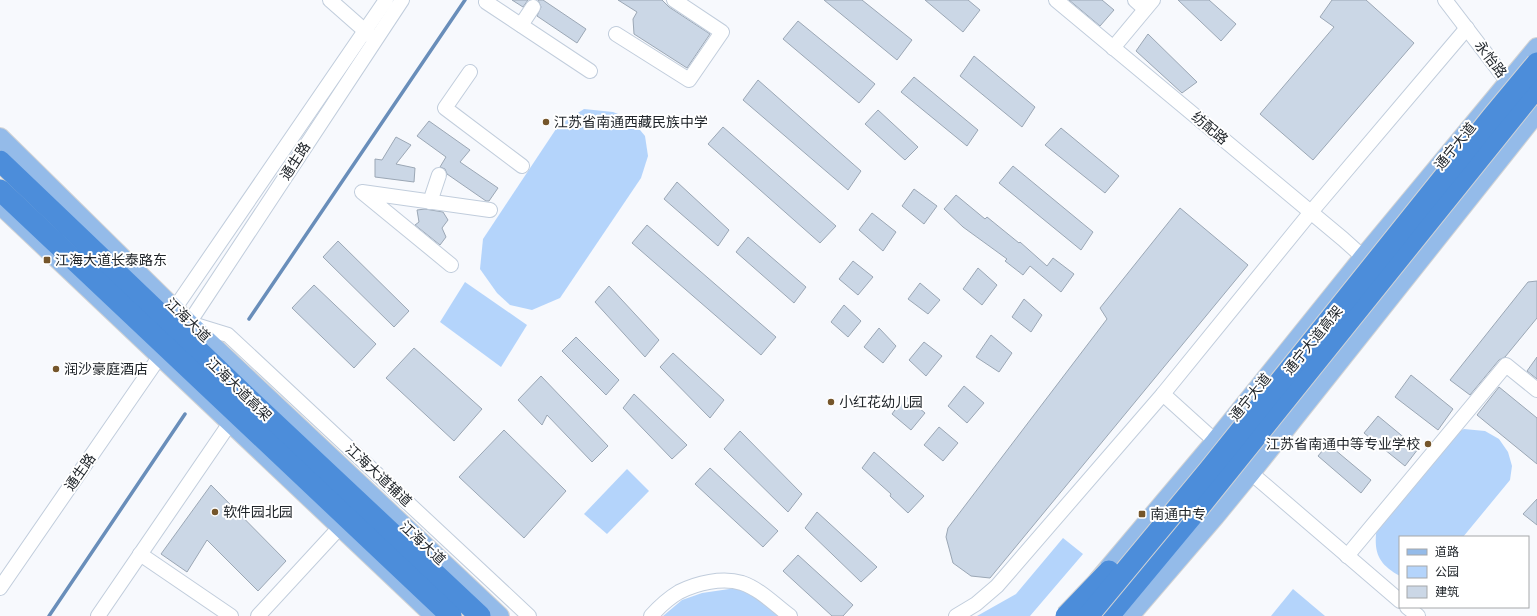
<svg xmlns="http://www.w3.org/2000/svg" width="1537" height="616" font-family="'Nunito Sans','Noto Sans SC',sans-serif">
	<rect width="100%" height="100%" fill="#f7f9fd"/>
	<g fill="#b4d4fb">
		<polygon points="584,109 613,112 631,119 645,136 648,156 641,178 560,298 532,310 510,305 497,293 480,269 483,239 558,126"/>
		<polygon points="465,282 527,325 501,367 440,322"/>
		<path d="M1464,429l21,2 14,8 9,13 4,14 -2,14 -47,57h-63v39c-22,-12 -27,-24 -23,-49l72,-90z"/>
		<polygon points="627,469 649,491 607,534 584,514"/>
		<polygon points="1063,538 1083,554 1030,616 977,616 1016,594"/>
		<polygon points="736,588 752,594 782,616 663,616 682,600 702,593"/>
		<polygon points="1293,589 1325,616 1271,616"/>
	</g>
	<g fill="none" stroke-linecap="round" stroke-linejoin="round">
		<g stroke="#698eba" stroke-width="3.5">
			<polyline points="249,319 465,0"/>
			<polyline points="49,616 185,414"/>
		</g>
	</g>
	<g fill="#cbd7e6" stroke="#9ba7b5">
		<polygon points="512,0 528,0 523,7"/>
		<polygon points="538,0 543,0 586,29 577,43 537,16 541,7"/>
		<polygon points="618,0 662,0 669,7 710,34 687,68 634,34 633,19 637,12"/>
		<polygon points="824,0 862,0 912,40 897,60"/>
		<polygon points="925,0 968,0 980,10 963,32"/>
		<polygon points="1069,0 1102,0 1114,10 1100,26"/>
		<polygon points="1178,0 1209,0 1236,24 1221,41"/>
		<polygon points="1332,0 1366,0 1414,43 1313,160 1260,114 1334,27 1320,17"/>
		<polygon points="798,21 875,84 859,103 783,39"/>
		<polygon points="1148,34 1197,82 1182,93 1136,51"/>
		<polygon points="974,56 1035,107 1022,127 960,76"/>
		<polygon points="914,77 978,130 967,146 901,92"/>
		<polygon points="758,80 861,171 848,190 743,100"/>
		<polygon points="878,110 918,147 905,160 865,124"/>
		<polygon points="429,121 470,150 460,162 498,188 489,201 486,201 447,174 445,169 440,167 446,157 417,136"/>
		<polygon points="723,127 836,226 820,243 708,144"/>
		<polygon points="1061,128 1119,176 1105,193 1045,145"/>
		<polygon points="396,137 411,145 396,164 415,168 414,182 375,177 375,159 382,160"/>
		<polygon points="1013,166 1093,232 1081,250 999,183"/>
		<polygon points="677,182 729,230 718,246 664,199"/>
		<polygon points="914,189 937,206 924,224 902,206"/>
		<polygon points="956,195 985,219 987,217 1019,243 1020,242 1047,266 1053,258 1074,274 1061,292 1030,266 1023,275 1005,261 1007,259 963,227 944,209"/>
		<polygon points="1180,208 1248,265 990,578 971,576 953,563 946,537 948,528 1107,319 1100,308"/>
		<polygon points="425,209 443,212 448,220 442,228 446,237 440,245 415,225 419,222 417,210"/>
		<polygon points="872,213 896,232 883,251 859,230"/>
		<polygon points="647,225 776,337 761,355 632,243"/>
		<polygon points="748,237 806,287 794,303 736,252"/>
		<polygon points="338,241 409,311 394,327 323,257"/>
		<polygon points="853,261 873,277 858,295 839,279"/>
		<polygon points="978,268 997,285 982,305 963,289"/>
		<polygon points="1537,281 1537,318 1505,357 1499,360 1470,395 1450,380 1528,282"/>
		<polygon points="920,283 940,300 928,314 908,299"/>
		<polygon points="314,285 376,344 354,368 292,308"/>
		<polygon points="609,286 659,340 645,357 595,302"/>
		<polygon points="1024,299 1042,315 1031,332 1012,317"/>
		<polygon points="844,305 861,321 848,337 831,322"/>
		<polygon points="879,328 896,346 883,363 864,347"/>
		<polygon points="991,335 1012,353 999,372 976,357"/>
		<polygon points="576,337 619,380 606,395 562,351"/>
		<polygon points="924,342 942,356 926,376 909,360"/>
		<polygon points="414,348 482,409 454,441 386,378"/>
		<polygon points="673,353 724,400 710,418 660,367"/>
		<polygon points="1537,357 1537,379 1527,371"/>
		<polygon points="1411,375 1453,409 1438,430 1395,397"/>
		<polygon points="541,376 608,446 592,462 547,415 542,425 518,400"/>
		<polygon points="964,386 984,403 967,423 948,406"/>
		<polygon points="1499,387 1537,418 1537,464 1477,415"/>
		<polygon points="634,394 687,445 672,459 623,408"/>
		<polygon points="905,396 925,413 911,430 892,414"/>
		<polygon points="1378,416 1418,449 1405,466 1364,433"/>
		<polygon points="939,427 958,443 943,461 924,445"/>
		<polygon points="504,430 566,491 524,538 459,477"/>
		<polygon points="740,431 802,494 788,512 724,449"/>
		<polygon points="1328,444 1371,480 1361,493 1318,456"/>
		<polygon points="874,452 924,496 908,513 890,496 891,494 862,468"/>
		<polygon points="710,468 778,531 763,547 695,484"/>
		<polygon points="211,485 286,561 258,591 207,540 187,572 161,554"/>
		<polygon points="1537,499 1537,525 1523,514"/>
		<polygon points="817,512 877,567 861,582 805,528"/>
		<polygon points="798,555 853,605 843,616 832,616 783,571"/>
	</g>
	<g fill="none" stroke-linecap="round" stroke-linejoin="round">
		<g stroke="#c1cddc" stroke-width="16">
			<g id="minor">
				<polyline points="330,0 372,37"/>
				<polyline points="402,0 189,323 228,335 529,616"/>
				<polyline points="1056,0 1343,239 1363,257"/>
				<polyline points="1135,0 1145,9"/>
				<polyline points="1445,0 1513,89"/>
				<polyline points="486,2 590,71"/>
				<polyline points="521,25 533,7"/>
				<polyline points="616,34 689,80 722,32 674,0"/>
				<polyline points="1113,48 1153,0"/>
				<polyline points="470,72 445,108 522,166"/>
				<polyline points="430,202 439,175"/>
				<polyline points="451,265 362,192 490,210"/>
				<polyline points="175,308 386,0"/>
				<polyline points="1163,394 1215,441"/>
				<polyline points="1251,473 1400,601"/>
				<polyline points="140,554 231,616"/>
				<polyline points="1347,556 1506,365 1537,390"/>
				<polyline points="0,588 160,356"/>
				<polyline points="1407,607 1418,616"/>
				<polyline points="98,616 230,423"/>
				<polyline points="258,616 340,527"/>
				<path d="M651,616c8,-9 18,-18 28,-24 18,-9 43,-15 63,-9 18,6 33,22 48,33"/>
				<polyline points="956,616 976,604 997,586 1163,394 1311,212 1467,28"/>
			</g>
		</g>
		<g stroke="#d3d4d5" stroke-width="20">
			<g id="major">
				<polyline points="0,137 189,323 500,616"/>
				<polyline points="0,205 434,616"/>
				<polyline points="1098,580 1215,441 1363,257 1537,47"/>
				<polyline points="1130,616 1215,517 1251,473 1537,113"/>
			</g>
		</g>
		<g stroke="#d3d4d5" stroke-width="23">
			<g id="highway">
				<polyline points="0,161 249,399 480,616"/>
				<polyline points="0,190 451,616"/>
				<polyline points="1109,616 1197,510"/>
			</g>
		</g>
		<use href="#minor" stroke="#fff" stroke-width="14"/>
		<use href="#major" stroke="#94bbe9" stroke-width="18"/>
		<use href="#highway" stroke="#4c8dda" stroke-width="21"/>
		<g stroke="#d3d4d5" stroke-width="23" stroke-linecap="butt">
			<g id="highway-bridge">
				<polyline points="1197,510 1537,87"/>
				<polyline points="1066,616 1109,571"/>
				<polyline points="1088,616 1209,470 1492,117 1537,63"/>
			</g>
		</g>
		<use href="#highway-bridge" stroke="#4c8dda" stroke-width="21"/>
	</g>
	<g fill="#75562b" stroke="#fff" stroke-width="1.5">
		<circle cx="546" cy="122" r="4"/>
		<rect x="43" y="256" width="8" height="8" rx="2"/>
		<circle cx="56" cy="369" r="4"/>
		<circle cx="831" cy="402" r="4"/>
		<circle cx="1428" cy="444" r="4"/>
		<circle cx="215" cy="512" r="4"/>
		<rect x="1138" y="510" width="8" height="8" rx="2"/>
	</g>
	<g text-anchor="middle" stroke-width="4" stroke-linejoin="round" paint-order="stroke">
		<g font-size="14" fill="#21262b" stroke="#fff">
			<text transform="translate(1491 59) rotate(53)" y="5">永怡路</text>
			<text transform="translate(1210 128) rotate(40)" y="5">纺配路</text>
			<text transform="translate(1455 146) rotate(-51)" y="5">通宁大道</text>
			<text transform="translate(295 161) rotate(-57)" y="5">通生路</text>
			<text transform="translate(188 320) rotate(44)" y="5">江海大道</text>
			<text transform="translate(1313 340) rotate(-51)" y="5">通宁大道高架</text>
			<text transform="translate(239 389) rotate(44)" y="5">江海大道高架</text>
			<text transform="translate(1250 397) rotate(-51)" y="5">通宁大道</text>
			<text transform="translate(80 472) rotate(-55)" y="5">通生路</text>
			<text transform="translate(379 475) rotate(43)" y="5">江海大道辅道</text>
			<text transform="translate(423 543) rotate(43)" y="5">江海大道</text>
		</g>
		<g font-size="14" fill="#21262b" stroke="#fff" text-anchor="start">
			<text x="554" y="127">江苏省南通西藏民族中学</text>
			<text x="55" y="265">江海大道长泰路东</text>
			<text x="64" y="374">润沙豪庭酒店</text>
			<text x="839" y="407">小红花幼儿园</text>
			<text x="1420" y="449" text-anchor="end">江苏省南通中等专业学校</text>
			<text x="223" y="517">软件园北园</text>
			<text x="1150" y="519">南通中专</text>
		</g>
	</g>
	<rect x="1399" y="536" width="130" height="72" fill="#ffffff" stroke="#a6a8aa"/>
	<rect x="1407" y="549" width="20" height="6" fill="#94bbe9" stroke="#a6a8aa"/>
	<text x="1435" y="556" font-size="12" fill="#21262b">道路</text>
	<rect x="1407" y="566" width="20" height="12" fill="#b4d4fb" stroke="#a6a8aa"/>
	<text x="1435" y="576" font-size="12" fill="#21262b">公园</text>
	<rect x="1407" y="586" width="20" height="12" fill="#cbd7e6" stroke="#a6a8aa"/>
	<text x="1435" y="596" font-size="12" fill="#21262b">建筑</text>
</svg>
